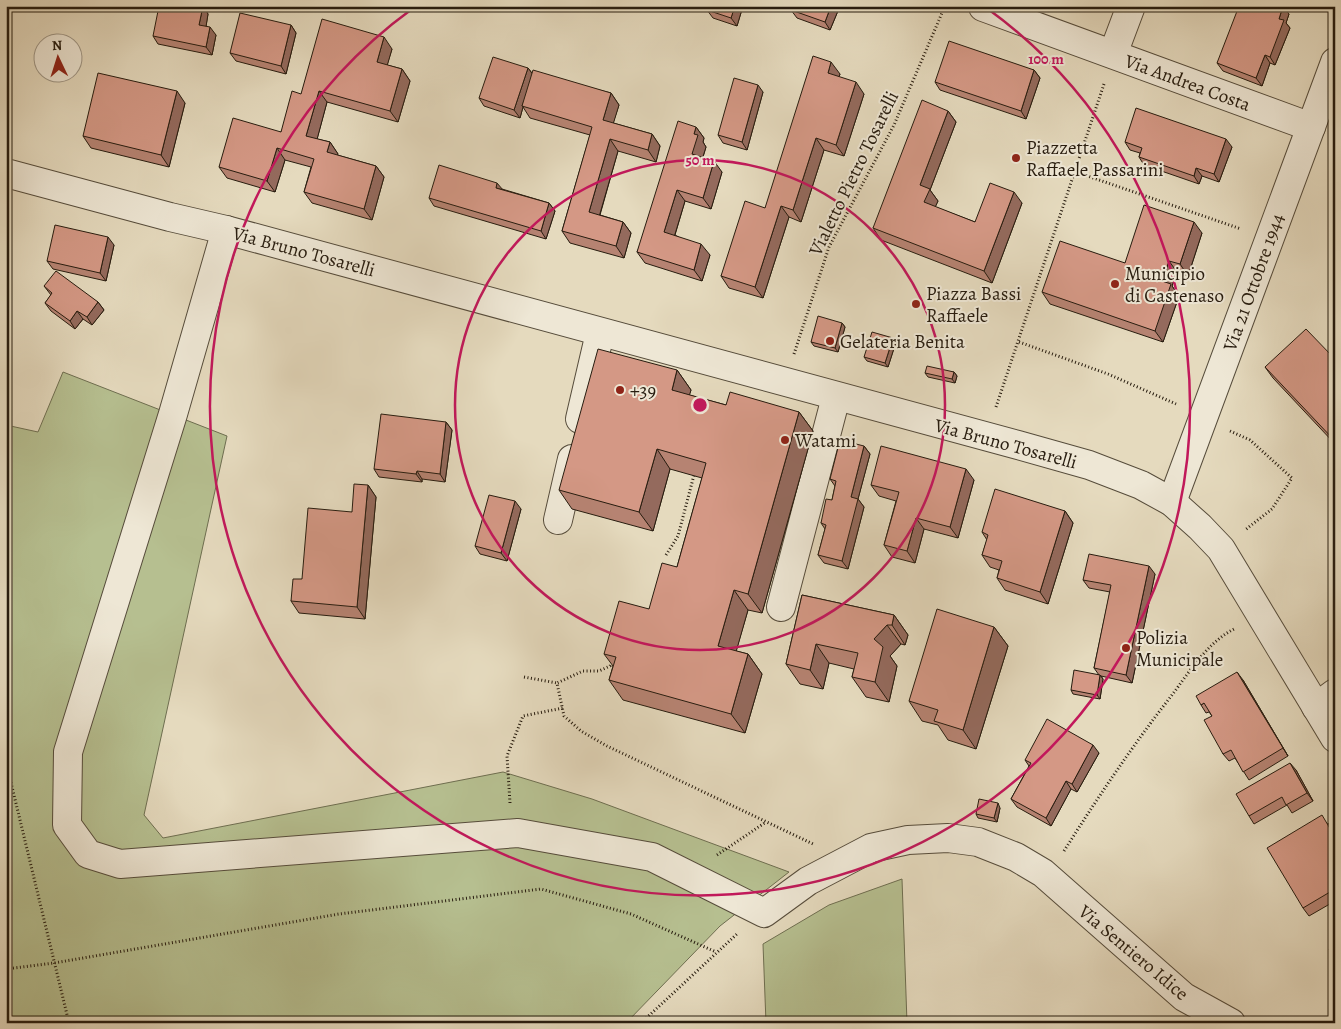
<svg xmlns="http://www.w3.org/2000/svg" width="1341" height="1029" font-family="Alegreya,serif">
	<rect width="100%" height="100%" fill="#e5dabe"/>
	<filter id="stains"><feTurbulence type="fractalNoise" baseFrequency=".004" numOctaves="4"/><feColorMatrix values="0 0 0 0 .2 0 0 0 0 .09 0 0 0 0 .02 0 0 0 .5 -.17"/></filter>
	<radialGradient id="worn" r=".72"><stop offset=".6" stop-color="#630" stop-opacity="0"/><stop offset="1" stop-color="#630" stop-opacity=".3"/></radialGradient>
	<g fill="#b6bf90" stroke="#6e6e50">
		<polygon points="63,372 227,436 144,815 163,838 503,772 592,799 789,872 720,926 626,1023 6,1023 6,425 38,432"/>
		<polygon points="902,879 907,1023 766,1023 763,944 829,905"/>
	</g>
	<g fill="none" stroke-linecap="round" stroke-linejoin="round">
		<g stroke="#564c3b" stroke-width="30">
			<g id="minor">
				<polyline points="983,7 1311,127"/>
				<polyline points="1113,54 1131,6"/>
				<polyline points="226,230 173,414 68,752 67,825 88,854 120,864 518,833 652,857 764,913 808,881 871,848 908,840 948,838 978,842 1016,857 1043,873 1184,997 1231,1023"/>
				<polyline points="580,419 600,333"/>
				<polyline points="558,520 572,459"/>
				<polyline points="781,607 836,397"/>
				<polyline points="1316,707 1335,693"/>
			</g>
		</g>
		<g stroke="#564c3b" stroke-width="30">
			<g id="tertiary">
				<polyline points="6,173 170,217 226,230 1018,445 1089,465 1141,485 1172,502 1200,527 1221,549 1335,738"/>
				<polyline points="1172,502 1335,62"/>
			</g>
		</g>
		<g stroke="#271c0f" stroke-width="3" stroke-dasharray="1 2.5" stroke-linecap="butt">
			<polyline points="1076,172 1241,229"/>
			<polyline points="1019,342 1108,374 1176,404"/>
			<polyline points="794,354 829,247 894,125 945,6"/>
			<polyline points="996,407 1104,84"/>
			<polyline points="1230,431 1250,440 1292,478 1272,509 1245,530"/>
			<polyline points="666,555 678,536 694,475"/>
			<polyline points="612,662 610,666 599,671 583,671 557,683 564,716 581,731 607,746 813,844"/>
			<polyline points="524,677 557,683"/>
			<polyline points="6,762 69,1023"/>
			<polyline points="510,803 507,756 523,716 563,708"/>
			<path d="M1064,851c34,-54 69,-106 108,-156 18,-24 35,-52 62,-66"/>
			<polyline points="717,855 766,822"/>
			<polyline points="6,969 54,963 339,914 541,889 631,914 716,952"/>
			<polyline points="641,1023 738,933"/>
		</g>
		<use href="#minor" stroke="#eee7d5" stroke-width="28"/>
		<use href="#tertiary" stroke="#eee7d5" stroke-width="28"/>
	</g>
	<g fill="#b68372" stroke="#271c0f">
		<polygon points="203,6 208,14 206,26 216,35 212,55 158,44 153,36"/>
		<polygon points="743,6 737,26 713,18 707,10"/>
		<polygon points="792,6 840,6 830,30 797,18 791,10"/>
		<polygon points="1289,14 1286,23 1290,28 1275,65 1270,63 1262,86 1223,71 1217,63"/>
		<polygon points="291,25 296,33 286,74 236,61 230,53"/>
		<polygon points="392,49 387,65 402,69 410,81 398,122 327,102 317,139 330,142 338,154 337,155 376,166 384,177 372,220 312,203 304,192 311,167 285,160 275,192 227,178 219,167 281,132 301,94"/>
		<polygon points="528,68 532,73 611,93 619,105 613,123 652,134 660,146 656,162 618,151 600,215 623,222 631,233 624,258 570,243 562,231 590,135 530,118 523,107 520,118 484,106 479,98"/>
		<polygon points="1034,70 1040,78 1026,119 940,90 935,82"/>
		<polygon points="840,74 838,77 864,94 844,156 824,150 801,222 789,217 763,298 729,288 721,276 765,208"/>
		<polygon points="763,92 747,150 723,143 718,135"/>
		<polygon points="185,103 169,167 91,148 83,136"/>
		<polygon points="948,111 956,122 930,190 938,201 935,207 975,222 1022,203 992,283 881,240 873,228"/>
		<polygon points="696,127 704,138 703,142 706,147 703,157 722,172 711,209 685,201 675,235 710,255 702,281 645,263 637,252"/>
		<polygon points="1125,142 1232,147 1219,182 1202,176 1199,184 1144,165 1139,157 1140,153 1130,150"/>
		<polygon points="502,189 549,203 555,211 546,239 434,206 429,198"/>
		<polygon points="1202,233 1188,276 1177,272 1172,286 1179,296 1163,342 1050,304 1042,292 1125,263"/>
		<polygon points="114,245 106,281 53,269 47,261"/>
		<polygon points="44,286 98,302 104,310 92,325 83,319 75,329 51,311 45,303 51,295"/>
		<polygon points="842,323 845,327 838,352 814,346 811,342"/>
		<polygon points="893,338 896,342 888,367 867,361 864,357"/>
		<polygon points="1335,355 1335,444 1273,378 1265,367 1333,357"/>
		<polygon points="677,370 691,390 689,395 726,405 799,412 813,431 762,613 748,610 736,651 748,654 762,674 745,733 623,700 609,680 613,666 604,654 649,609 677,567 702,478 670,469 653,531 572,509 559,490"/>
		<polygon points="954,372 957,376 955,383 928,377 925,373"/>
		<polygon points="446,422 452,430 445,482 422,479 422,482 379,477 374,469"/>
		<polygon points="864,446 870,454 858,499 864,507 848,569 824,563 818,555 825,529 821,523 832,500 835,486 830,479"/>
		<polygon points="974,480 958,538 924,529 915,563 892,557 884,545 896,501 879,496 871,485"/>
		<polygon points="368,485 376,497 365,619 299,613 291,601 302,579 352,512"/>
		<polygon points="521,509 507,561 480,554 475,546"/>
		<polygon points="1065,511 1073,523 1048,604 1005,590 997,578 999,570 990,567 982,555 987,540 982,532"/>
		<polygon points="1155,574 1132,683 1101,676 1103,679 1100,699 1073,694 1071,690 1099,675 1094,668 1110,592 1089,588 1083,580"/>
		<polygon points="802,595 894,615 908,635 905,645 901,644 890,656 897,666 889,702 866,697 852,677 854,669 829,663 823,689 800,684 786,664"/>
		<polygon points="994,627 1008,646 976,749 948,740 938,725 922,721 909,701"/>
		<polygon points="1243,680 1288,756 1249,780 1235,758 1229,761 1223,754 1212,716 1209,712 1206,713 1201,705"/>
		<polygon points="1099,753 1077,792 1071,789 1051,826 1017,807 1011,799 1029,766 1025,760"/>
		<polygon points="1296,770 1313,801 1292,813 1287,805 1254,824 1249,816"/>
		<polygon points="1000,808 997,822 978,818 976,814"/>
		<polygon points="1328,823 1335,836 1335,901 1309,916 1303,908"/>
	</g>
	<g fill="#946a5d" stroke="#271c0f">
		<polygon points="203,6 208,14 205,33 199,25"/>
		<polygon points="735,6 743,6 737,26 731,18"/>
		<polygon points="831,6 840,6 830,30 825,22"/>
		<polygon points="1283,6 1289,14 1286,23 1290,28 1275,65 1270,57 1279,19"/>
		<polygon points="6,22 9,26 6,34"/>
		<polygon points="291,25 296,33 286,74 281,66"/>
		<polygon points="210,27 216,35 212,55 206,47"/>
		<polygon points="384,37 392,49 385,73 377,62"/>
		<polygon points="1265,55 1270,63 1262,86 1256,78"/>
		<polygon points="831,62 840,74 836,85 828,73"/>
		<polygon points="528,68 534,76 522,106 523,107 520,118 514,110"/>
		<polygon points="402,69 410,81 398,122 390,111"/>
		<polygon points="1034,70 1040,78 1026,119 1021,111"/>
		<polygon points="856,82 864,94 844,156 836,145"/>
		<polygon points="758,85 763,92 747,150 742,142"/>
		<polygon points="177,91 185,103 169,167 161,155"/>
		<polygon points="319,91 327,102 315,147 306,136"/>
		<polygon points="611,93 619,105 611,131 603,120"/>
		<polygon points="948,111 956,122 930,190 938,201 932,214 924,202 920,185"/>
		<polygon points="696,127 704,138 703,142 706,147 700,166 692,154 694,134"/>
		<polygon points="652,134 660,146 656,162 648,150"/>
		<polygon points="816,138 824,150 801,222 793,210"/>
		<polygon points="610,139 618,151 597,224 589,212"/>
		<polygon points="1226,139 1232,147 1219,182 1214,174"/>
		<polygon points="330,142 338,154 335,163 327,152"/>
		<polygon points="277,148 285,160 275,192 267,181"/>
		<polygon points="714,161 722,172 711,209 703,198"/>
		<polygon points="376,166 384,177 372,220 364,209"/>
		<polygon points="1196,168 1202,176 1199,184 1194,176"/>
		<polygon points="497,183 503,190 496,188"/>
		<polygon points="677,190 685,201 672,244 664,232"/>
		<polygon points="1014,192 1022,203 992,283 984,271"/>
		<polygon points="549,203 555,211 546,239 541,231"/>
		<polygon points="781,206 789,217 763,298 755,287"/>
		<polygon points="623,222 631,233 624,258 616,246"/>
		<polygon points="1194,222 1202,233 1188,276 1180,264"/>
		<polygon points="108,237 114,245 106,281 100,273"/>
		<polygon points="701,244 710,255 702,281 694,270"/>
		<polygon points="1169,261 1177,272 1172,286 1179,296 1163,342 1155,331 1162,281"/>
		<polygon points="98,302 104,310 92,325 87,317"/>
		<polygon points="77,311 83,319 75,329 70,321"/>
		<polygon points="842,323 845,327 838,352 835,348"/>
		<polygon points="893,338 896,342 888,367 885,363"/>
		<polygon points="677,370 691,390 685,410 672,390"/>
		<polygon points="954,372 957,376 955,383 952,379"/>
		<polygon points="799,412 813,431 762,613 748,594"/>
		<polygon points="446,422 452,430 445,482 440,474"/>
		<polygon points="864,446 870,454 858,499 864,507 848,569 842,561 851,497"/>
		<polygon points="657,449 670,469 653,531 639,512"/>
		<polygon points="966,469 974,480 958,538 950,527"/>
		<polygon points="417,471 422,479 422,482 416,474"/>
		<polygon points="368,485 376,497 365,619 357,607"/>
		<polygon points="515,501 521,509 507,561 501,553"/>
		<polygon points="1065,511 1073,523 1048,604 1040,592"/>
		<polygon points="916,518 924,529 915,563 907,551"/>
		<polygon points="1149,566 1155,574 1132,683 1126,675"/>
		<polygon points="734,590 748,610 732,666 718,646"/>
		<polygon points="894,615 908,635 905,645 892,625"/>
		<polygon points="887,625 901,644 890,656 897,666 889,702 875,682 874,639"/>
		<polygon points="994,627 1008,646 976,749 963,730"/>
		<polygon points="816,644 829,663 823,689 810,670"/>
		<polygon points="748,654 762,674 745,733 731,714"/>
		<polygon points="1237,672 1243,680 1288,756 1283,748"/>
		<polygon points="1100,675 1103,679 1100,699 1097,695"/>
		<polygon points="1093,745 1099,753 1077,792 1072,784"/>
		<polygon points="1290,763 1296,770 1313,801 1307,793"/>
		<polygon points="1066,781 1071,789 1051,826 1046,818"/>
		<polygon points="998,803 1000,808 997,822 994,818"/>
	</g>
	<g fill="#d49885" stroke="#271c0f">
		<polygon points="159,6 203,6 199,25 210,27 206,47 153,36"/>
		<polygon points="708,6 735,6 731,18 707,10"/>
		<polygon points="792,6 831,6 825,22 791,10"/>
		<polygon points="1239,6 1283,6 1279,19 1284,20 1270,57 1265,55 1256,78 1217,63"/>
		<polygon points="240,13 291,25 281,66 230,53"/>
		<polygon points="322,19 384,37 377,62 402,69 390,111 319,91 306,136 330,142 327,152 376,166 364,209 304,192 314,159 277,148 267,181 219,167 233,118 281,132 292,91 301,94"/>
		<polygon points="949,41 1034,70 1021,111 935,82"/>
		<polygon points="813,56 831,62 828,73 856,82 836,145 816,138 793,210 781,206 755,287 721,276 745,201 765,208"/>
		<polygon points="493,57 528,68 514,110 479,98"/>
		<polygon points="533,70 611,93 603,120 652,134 648,150 610,139 589,212 623,222 616,246 562,231 592,127 522,106"/>
		<polygon points="98,73 177,91 161,155 83,136"/>
		<polygon points="734,78 758,85 742,142 718,135"/>
		<polygon points="922,100 948,111 920,185 930,189 924,202 975,222 990,183 1014,192 984,271 873,228"/>
		<polygon points="1136,108 1226,139 1214,174 1196,168 1194,176 1139,157 1142,148 1125,142"/>
		<polygon points="678,121 696,127 694,134 698,135 692,154 714,161 703,198 677,190 664,232 701,244 694,270 637,252"/>
		<polygon points="439,165 497,183 496,188 549,203 541,231 429,198"/>
		<polygon points="1144,205 1194,222 1180,264 1169,261 1162,281 1171,284 1155,331 1042,292 1060,241 1125,263"/>
		<polygon points="55,225 108,237 100,273 47,261"/>
		<polygon points="56,271 98,302 87,317 77,311 70,321 45,303 52,293 44,286"/>
		<polygon points="818,316 842,323 835,348 811,342"/>
		<polygon points="1306,329 1333,357 1335,355 1335,441 1265,367"/>
		<polygon points="872,332 893,338 885,363 864,357"/>
		<polygon points="598,349 677,370 672,390 726,405 730,392 799,412 748,594 734,590 718,646 748,654 731,714 609,680 616,657 604,654 619,601 649,609 662,563 677,567 706,463 657,449 639,512 559,490"/>
		<polygon points="927,366 954,372 952,379 925,373"/>
		<polygon points="381,414 446,422 440,474 417,471 416,474 374,469"/>
		<polygon points="840,440 864,446 851,497 858,499 842,561 818,555 826,525 821,523 826,499 832,500 836,481 830,479"/>
		<polygon points="881,446 966,469 950,527 916,518 907,551 884,545 899,492 871,485"/>
		<polygon points="354,484 368,485 357,607 291,601 293,579 302,579 308,508 352,512"/>
		<polygon points="995,489 1065,511 1040,592 997,578 1002,561 982,555 988,535 982,532"/>
		<polygon points="489,495 515,501 501,553 475,546"/>
		<polygon points="1089,554 1149,566 1126,675 1094,668 1111,585 1083,580"/>
		<polygon points="802,595 894,615 892,625 887,625 874,639 883,647 875,682 852,677 858,653 816,644 810,670 786,664"/>
		<polygon points="937,609 994,627 963,730 934,721 938,710 909,701"/>
		<polygon points="1074,670 1100,675 1097,695 1071,690"/>
		<polygon points="1237,672 1283,748 1243,772 1231,750 1223,754 1204,720 1212,716 1204,703 1201,705 1196,696"/>
		<polygon points="1047,719 1093,745 1072,784 1066,781 1046,818 1011,799 1031,763 1025,760"/>
		<polygon points="1290,763 1307,793 1286,805 1282,797 1249,816 1236,794"/>
		<polygon points="979,799 998,803 994,818 976,814"/>
		<polygon points="1322,815 1335,837 1335,889 1303,908 1267,848"/>
		<polygon points="1335,945 1335,959 1329,949"/>
	</g>
	<g fill="none" stroke="#c2185b" stroke-width="2.5">
		<circle cx="700" cy="405" r="245"/>
		<path d="M988 9A490 490 0 1 1 412 9"/>
	</g>
	<g fill="#8f2418" stroke="#eee7d5" stroke-width="2">
		<circle cx="1016" cy="158" r="5"/>
		<circle cx="1115" cy="284" r="5"/>
		<circle cx="916" cy="304" r="5"/>
		<circle cx="830" cy="341" r="5"/>
		<circle cx="620" cy="390" r="5"/>
		<circle cx="785" cy="440" r="5"/>
		<circle cx="1126" cy="648" r="5"/>
	</g>
	<g text-anchor="middle" stroke-width="4" stroke-linejoin="round" paint-order="stroke">
		<g font-size="19" fill="#271c0f" stroke="#eee7d5">
			<text transform="translate(1188 82) rotate(20)" y="7">Via Andrea Costa</text>
			<text transform="translate(853 173) rotate(-64)" y="7">Vialetto Pietro Tosarelli</text>
			<text transform="translate(304 251) rotate(15)" y="7">Via Bruno Tosarelli</text>
			<text transform="translate(1253 282) rotate(-70)" y="7">Via 21 Ottobre 1944</text>
			<text transform="translate(1006 443) rotate(15)" y="7">Via Bruno Tosarelli</text>
			<text transform="translate(1134 952) rotate(40)" y="7">Via Sentiero Idice</text>
		</g>
		<g font-size="19" fill="#271c0f" stroke="#eee7d5" text-anchor="start">
			<text x="1026" y="154">Piazzetta<tspan x="1026" dy="22">Raffaele Passarini</tspan></text>
			<text x="1125" y="280">Municipio<tspan x="1125" dy="22">di Castenaso</tspan></text>
			<text x="926" y="300">Piazza Bassi<tspan x="926" dy="22">Raffaele</tspan></text>
			<text x="840" y="348">Gelateria Benita</text>
			<text x="630" y="397">+39</text>
			<text x="795" y="447">Watami</text>
			<text x="1136" y="644">Polizia<tspan x="1136" dy="22">Municipale</tspan></text>
		</g>
	</g>
	<circle cx="700" cy="405" r="8" fill="#c2185b" stroke="#eee7d5" stroke-width="2.5"/>
	<g font-size="15" text-anchor="middle" font-weight="bold" fill="#c2185b" stroke="#eee7d5" stroke-width="4" stroke-linejoin="round" paint-order="stroke">
		<text x="1046" y="64">100 m</text>
		<text x="700" y="165">50 m</text>
	</g>
	<rect width="1341" height="1029" fill="none" stroke="#e5dabe" stroke-width="25"/>
	<rect x="8" y="8" width="1326" height="1014" fill="none" stroke="#271c0f" stroke-width="2.5"/>
	<rect x="12" y="12" width="1316" height="1004" fill="none" stroke="#271c0f"/>
	<g transform="translate(58 58) rotate(356)"><circle r="24" fill="#eee7d5" stroke="#9e9686"/>
	<path d="M0-4L9 19L0 12L-9 19Z" fill="#8f2418"/>
	<text y="-8" font-size="14" font-weight="bold" text-anchor="middle" fill="#271c0f">N</text>
	</g>
	<rect width="100%" height="100%" filter="url(#stains)"/>
	<rect width="100%" height="100%" fill="url(#worn)"/>
</svg>
